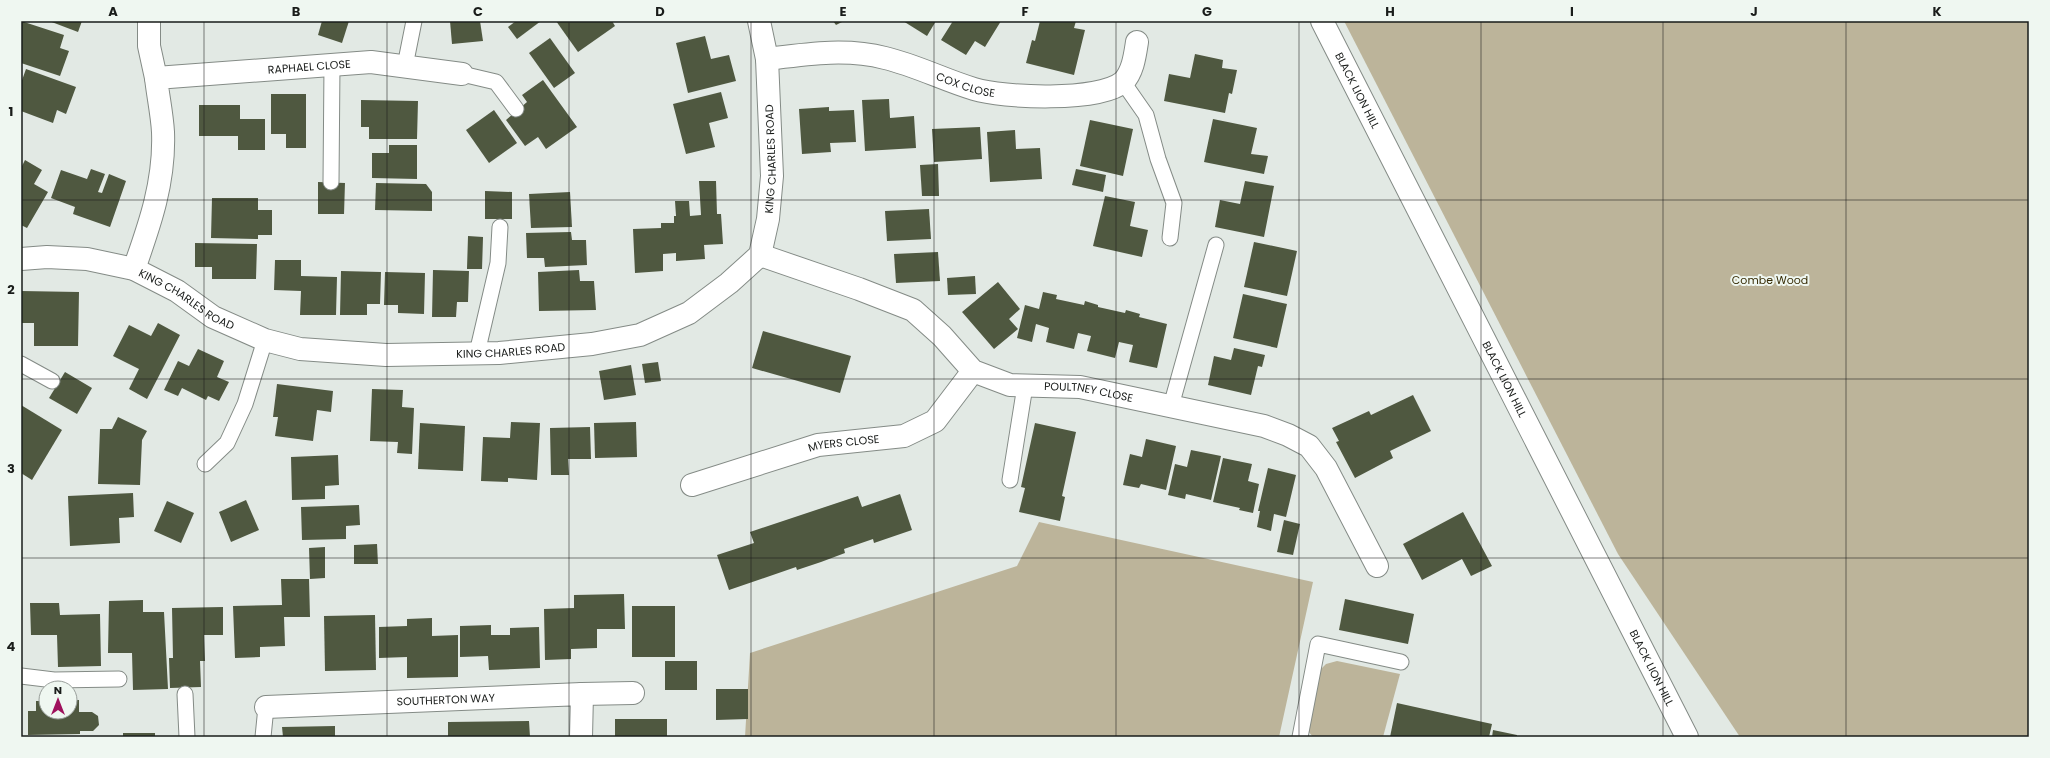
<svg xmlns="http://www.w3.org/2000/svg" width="2050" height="758" font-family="Poppins,sans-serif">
	<rect width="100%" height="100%" fill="#e2e9e4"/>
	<g fill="#bcb49a">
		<polygon points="1344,21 2029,21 2029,737 1740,737 1618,554"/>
		<polygon points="1039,522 1313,582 1279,737 745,737 750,653 1017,566"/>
		<polygon points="1337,661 1400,674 1383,737 1313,737 1308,731 1319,671 1326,664"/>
	</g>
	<g fill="#4f5840">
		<polygon points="21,21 64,35 60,48 69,51 60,76 21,63"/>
		<polygon points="49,21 82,21 78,32"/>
		<polygon points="322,21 349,21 342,43 318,35"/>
		<polygon points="450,21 480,21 483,41 452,44"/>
		<polygon points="516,21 541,21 517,39 508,27"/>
		<polygon points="556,21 612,21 615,26 578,52"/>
		<polygon points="833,21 844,21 836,25"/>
		<polygon points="903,21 936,21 927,36"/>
		<polygon points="953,21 1001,21 985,47 975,41 966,55 941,40"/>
		<polygon points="1040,21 1076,21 1074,28 1085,30 1074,75 1026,63 1032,40 1035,41"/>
		<polygon points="705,36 711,59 729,55 736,81 688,93 676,43"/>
		<polygon points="550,38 575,73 554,88 529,53"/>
		<polygon points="1195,54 1223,60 1222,68 1237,70 1232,94 1229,93 1225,113 1164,101 1169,74 1190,78"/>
		<polygon points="26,69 76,87 66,114 57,110 53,123 21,111 21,83"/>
		<polygon points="543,80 577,127 546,149 538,137 525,146 506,120 527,102 522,95"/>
		<polygon points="721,92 728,118 709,123 715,147 686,154 673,104"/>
		<polygon points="271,94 306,94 306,148 286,148 286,134 271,134"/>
		<polygon points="889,99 890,118 914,116 916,148 865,151 862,100"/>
		<polygon points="361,100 418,101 417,139 369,139 369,127 361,127"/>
		<polygon points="199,105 240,105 240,119 265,119 265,150 238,150 238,136 199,136"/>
		<polygon points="829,107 829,111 854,110 856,142 830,143 831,152 802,154 799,109"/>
		<polygon points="494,110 517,143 489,163 466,130"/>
		<polygon points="1213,119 1257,128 1251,154 1268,156 1264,174 1204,162"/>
		<polygon points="1090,120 1133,129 1123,176 1080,166"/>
		<polygon points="980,127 982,159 934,162 932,129"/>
		<polygon points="1015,130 1016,149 1040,148 1042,179 990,182 987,132"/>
		<polygon points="389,145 417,145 417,179 372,178 372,153 389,153"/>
		<polygon points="25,160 42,170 34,184 48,192 27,228 21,225 21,168"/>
		<polygon points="938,164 939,196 922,196 920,165"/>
		<polygon points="91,169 105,174 98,192 102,193 109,174 126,181 110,227 73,214 75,207 51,198 61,170 87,179"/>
		<polygon points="1076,169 1106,175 1103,192 1072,185"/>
		<polygon points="699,181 716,181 717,214 721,214 723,244 704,245 705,259 676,261 676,253 663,254 663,271 635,273 633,229 661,228 661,223 674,223 674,216 676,216 675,201 689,201 690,216 701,215"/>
		<polygon points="1245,181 1274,186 1264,237 1215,227 1220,200 1240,204"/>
		<polygon points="318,182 345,183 344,214 318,214"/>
		<polygon points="376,183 426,184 432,192 432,211 375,210"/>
		<polygon points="485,191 512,192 512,219 485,219"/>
		<polygon points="570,192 572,227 531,228 529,194"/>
		<polygon points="1105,196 1135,202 1130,226 1148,230 1142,257 1093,246"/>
		<polygon points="212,198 258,198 258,210 272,210 272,235 258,235 258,239 211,238"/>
		<polygon points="929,209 931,239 887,241 885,211"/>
		<polygon points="571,232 572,240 586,240 587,265 545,267 544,258 527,258 526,233"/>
		<polygon points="468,236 483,237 482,269 467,269"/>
		<polygon points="1254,242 1297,251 1287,296 1244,287"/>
		<polygon points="195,243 257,244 256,279 212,279 212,267 195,267"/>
		<polygon points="938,252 940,281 896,283 894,254"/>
		<polygon points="275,260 301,260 301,276 337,277 336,315 300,315 301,291 274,290"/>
		<polygon points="433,270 469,271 468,302 457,302 456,317 432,317"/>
		<polygon points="579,270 580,281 594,281 596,310 539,311 538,272"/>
		<polygon points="341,271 381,272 380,304 367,304 367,315 340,315"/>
		<polygon points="385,272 425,273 424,314 398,313 398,305 384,305"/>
		<polygon points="975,276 976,294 948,295 947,278"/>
		<polygon points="998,282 1020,309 1009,319 1018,329 994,349 962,312"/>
		<polygon points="21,291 79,292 78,346 34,346 34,323 21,323"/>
		<polygon points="1043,292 1057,295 1056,299 1084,305 1085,301 1098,305 1098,307 1125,313 1126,310 1140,314 1139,317 1167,324 1157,368 1129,362 1133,345 1119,342 1115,358 1087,351 1091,336 1078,333 1074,349 1046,342 1049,328 1036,324 1032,342 1017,338 1025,305 1039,309"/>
		<polygon points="1243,294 1287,304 1277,348 1233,338"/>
		<polygon points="158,323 180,335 147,399 129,389 139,369 113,356 129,325 151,336"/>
		<polygon points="763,331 851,356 840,393 752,368"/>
		<polygon points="1234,348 1265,355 1262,367 1258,366 1251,395 1208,385 1214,356 1231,360"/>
		<polygon points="198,349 224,361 217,377 229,382 219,401 208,396 206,400 182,388 178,396 164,390 178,361 189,366"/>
		<polygon points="658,362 661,381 645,383 642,364"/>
		<polygon points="631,365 636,395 604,400 599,371"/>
		<polygon points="65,372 92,388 77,414 49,398"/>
		<polygon points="277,384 333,391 331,412 317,410 313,441 275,436 278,417 273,417"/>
		<polygon points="372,389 403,390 402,407 414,408 412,454 397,453 398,442 370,441"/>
		<polygon points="1413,395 1431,431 1390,451 1393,458 1355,478 1336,442 1339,441 1332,428 1369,411 1371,415"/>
		<polygon points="21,405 62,430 32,480 21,473"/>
		<polygon points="118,417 147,431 142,440 140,485 98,484 100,429 112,429"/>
		<polygon points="511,422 540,423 537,480 508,478 508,482 481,481 483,437 510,438"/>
		<polygon points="636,422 637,457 595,458 594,423"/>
		<polygon points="420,423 465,426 463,471 418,469"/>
		<polygon points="1035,423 1076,432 1062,496 1065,497 1060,521 1019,512 1025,488 1021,487"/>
		<polygon points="590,427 591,459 568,459 569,475 551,475 550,428"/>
		<polygon points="1146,439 1176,446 1166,490 1141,484 1139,488 1123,485 1130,454 1142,457"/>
		<polygon points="1191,450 1221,456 1211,500 1186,494 1185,499 1168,495 1175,464 1187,467"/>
		<polygon points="338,455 339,485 325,486 325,499 292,500 291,457"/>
		<polygon points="1223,458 1252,464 1248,481 1259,484 1253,513 1239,510 1240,508 1213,502"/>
		<polygon points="1268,468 1296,475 1286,517 1274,514 1271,531 1257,527 1260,511 1258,511"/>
		<polygon points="133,493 134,517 119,518 120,543 70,546 68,496"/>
		<polygon points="900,494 912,530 874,543 873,539 844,549 845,553 821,562 797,570 796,567 729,590 717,555 754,543 750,532 858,496 862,507"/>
		<polygon points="246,500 259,530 231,542 219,512"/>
		<polygon points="167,501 194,513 181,543 154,531"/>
		<polygon points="359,505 360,525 346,526 346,539 302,540 301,507"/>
		<polygon points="1463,512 1492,566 1471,576 1462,559 1422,580 1403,544"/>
		<polygon points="1284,520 1300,524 1293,555 1277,552"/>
		<polygon points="377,544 378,564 354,564 354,545"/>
		<polygon points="325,547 325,578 310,579 309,548"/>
		<polygon points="281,579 309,579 310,617 284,617 285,646 260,647 260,657 235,658 233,606 282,605"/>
		<polygon points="624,594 625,629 597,629 597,648 571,649 571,659 545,660 544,609 574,608 574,595"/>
		<polygon points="1345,599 1414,614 1408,644 1339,630"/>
		<polygon points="143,600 143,612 164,612 168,689 133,690 132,653 108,653 109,601"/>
		<polygon points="30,603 59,603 60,615 100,614 101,666 58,667 57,635 31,635"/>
		<rect x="632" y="606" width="43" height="51"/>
		<polygon points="223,607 223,635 204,635 205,661 200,661 201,687 170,688 169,658 173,658 172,608"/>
		<polygon points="375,615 376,670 325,671 324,616"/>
		<polygon points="432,618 432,636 458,635 458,677 407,678 407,657 379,658 379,627 407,626 407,619"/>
		<polygon points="491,625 491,635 510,635 510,628 539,627 540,668 489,670 488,656 460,657 460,626"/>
		<rect x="665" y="661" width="32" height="29"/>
		<polygon points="716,689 748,689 748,719 716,720"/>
		<polygon points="70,700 79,700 79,712 92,712 98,716 99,725 93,731 80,731 80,734 28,735 28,711 36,711 36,701 46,701 46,712 70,712"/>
		<polygon points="1397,703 1492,724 1489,737 1390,737"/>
		<rect x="615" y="719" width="52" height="18"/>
		<polygon points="529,721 530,737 448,737 448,722"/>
		<polygon points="335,726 335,737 283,737 282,727"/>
		<polygon points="1493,730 1517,735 1517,737 1492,737"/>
		<rect x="123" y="733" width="32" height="4"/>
	</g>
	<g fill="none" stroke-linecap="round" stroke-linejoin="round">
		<g stroke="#848b86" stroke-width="17">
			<g id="service">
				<polyline points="405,66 414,21"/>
				<polyline points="462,74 496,82 516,109"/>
				<polyline points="1123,82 1146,115 1158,159 1174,203 1170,238"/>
				<polyline points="331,182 332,65"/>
				<polyline points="477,353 498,263 500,227"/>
				<polyline points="21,364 52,381"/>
				<polyline points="1171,406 1216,245"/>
				<polyline points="205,464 227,443 245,404 265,340"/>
				<polyline points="1010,480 1025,386"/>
				<polyline points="21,676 54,680 119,679"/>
				<polyline points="185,694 187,737"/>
				<polyline points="263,737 266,707"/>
				<polyline points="1300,737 1318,644 1401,662"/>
			</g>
		</g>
		<g stroke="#848b86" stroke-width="24">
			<g id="minor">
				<polyline points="149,21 149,46 156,78"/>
				<path id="s1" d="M767,59c40,-5 79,-11 118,-1 30,7 59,22 89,31 29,9 125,13 149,-7 10,-10 12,-27 14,-40"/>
				<path id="s2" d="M760,255l99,34 54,21 29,26 31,35 37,14 70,2 184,39 24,9 21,11 17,22 51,98"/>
				<path id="s3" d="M21,259l26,-2 40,2 47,10 43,22 36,26 52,23 35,9 86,6 113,-2 93,-9 48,-9 49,-22 40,-30 31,-28 8,-36 4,-43 -5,-117 -8,-38"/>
				<path id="s4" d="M134,269c16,-45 31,-88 29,-137 -1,-18 -5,-36 -7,-54l215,-16 91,12"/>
				<path id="s5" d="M692,485l126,-40 86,-9 31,-15 38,-50"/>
				<polyline points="582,694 633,693"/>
				<path id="s6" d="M266,707l316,-13 -1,43"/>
			</g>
		</g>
		<g stroke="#848b86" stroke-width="24">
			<g id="secondary">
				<path id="s7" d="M1322,21l365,716"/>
			</g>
		</g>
		<use href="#service" stroke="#fff" stroke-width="15"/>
		<use href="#minor" stroke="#fff" stroke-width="22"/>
		<use href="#secondary" stroke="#fff" stroke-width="22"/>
	</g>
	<path fill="none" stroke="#191c1a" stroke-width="1" stroke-opacity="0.55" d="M204,21v716M387,21v716M569,21v716M751,21v716M934,21v716M1116,21v716M1299,21v716M1481,21v716M1663,21v716M1846,21v716M21,200h2008M21,379h2008M21,558h2008"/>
	<g text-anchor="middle" stroke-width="4" stroke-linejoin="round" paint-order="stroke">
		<g font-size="11" fill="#191c1a" stroke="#eff7f1">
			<text dy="4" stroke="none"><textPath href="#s4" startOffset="349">RAPHAEL CLOSE</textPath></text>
			<text dy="4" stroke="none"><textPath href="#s1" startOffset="204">COX CLOSE</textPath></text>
			<text dy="4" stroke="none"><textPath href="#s7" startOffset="78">BLACK LION HILL</textPath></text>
			<text dy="4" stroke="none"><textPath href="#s3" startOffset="884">KING CHARLES ROAD</textPath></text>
			<text dy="4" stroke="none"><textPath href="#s3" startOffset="175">KING CHARLES ROAD</textPath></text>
			<text dy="4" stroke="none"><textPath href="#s3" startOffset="511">KING CHARLES ROAD</textPath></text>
			<text dy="4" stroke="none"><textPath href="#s7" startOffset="402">BLACK LION HILL</textPath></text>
			<text dy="4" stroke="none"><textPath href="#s2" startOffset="367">POULTNEY CLOSE</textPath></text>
			<text dy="4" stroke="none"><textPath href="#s5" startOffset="158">MYERS CLOSE</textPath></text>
			<text dy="4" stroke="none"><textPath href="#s7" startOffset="726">BLACK LION HILL</textPath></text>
			<text dy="4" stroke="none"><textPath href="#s6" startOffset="180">SOUTHERTON WAY</textPath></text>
		</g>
		<g font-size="11" fill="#362b04" stroke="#eff7f1">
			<text x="1770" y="284">Combe Wood</text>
		</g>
	</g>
	<rect width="2050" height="758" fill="none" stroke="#eff7f1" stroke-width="44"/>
	<g transform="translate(58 700)"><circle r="19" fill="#eff7f1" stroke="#999f9b"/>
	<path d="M0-3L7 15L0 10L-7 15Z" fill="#9e115c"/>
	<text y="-6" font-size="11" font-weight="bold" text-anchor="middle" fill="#191c1a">N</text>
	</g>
	<rect x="22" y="22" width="2006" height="714" fill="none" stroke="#191c1a" stroke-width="1.5"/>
	<g font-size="13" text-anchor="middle" font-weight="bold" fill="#191c1a">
		<text x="113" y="16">A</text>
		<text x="296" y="16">B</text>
		<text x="478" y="16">C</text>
		<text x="660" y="16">D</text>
		<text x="843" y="16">E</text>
		<text x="1025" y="16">F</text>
		<text x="1207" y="16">G</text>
		<text x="1390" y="16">H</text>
		<text x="1572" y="16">I</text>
		<text x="1754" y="16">J</text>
		<text x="1937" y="16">K</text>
		<text x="11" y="116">1</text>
		<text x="11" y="294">2</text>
		<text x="11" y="473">3</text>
		<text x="11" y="651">4</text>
	</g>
</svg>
